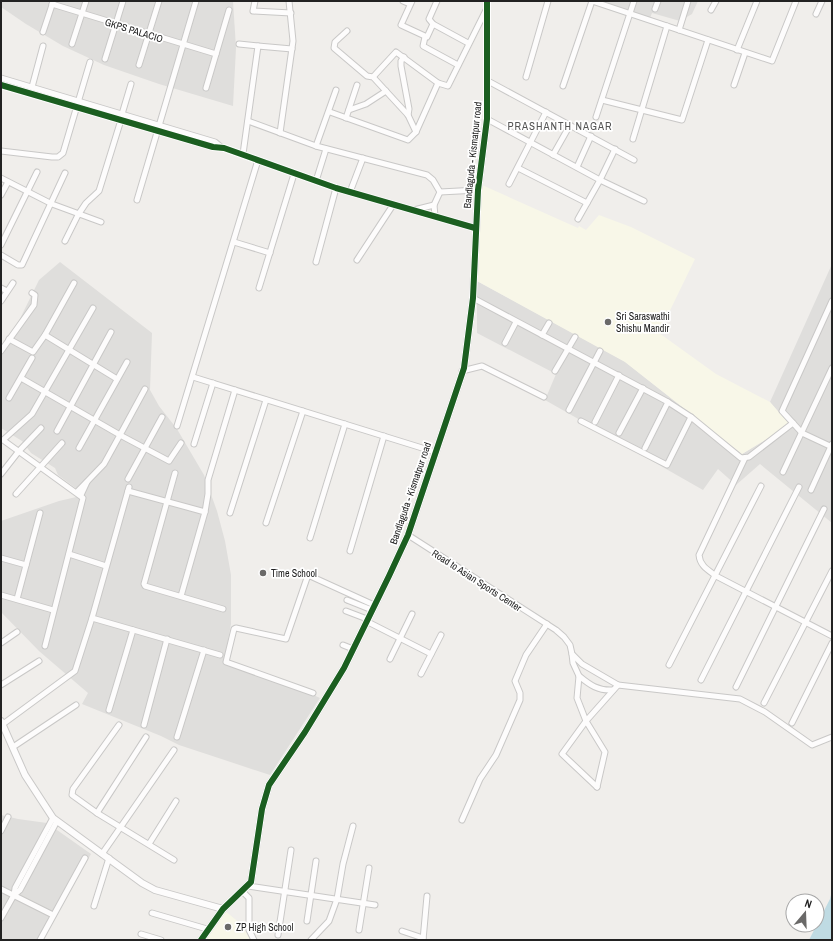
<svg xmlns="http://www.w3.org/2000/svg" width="833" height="941" font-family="'Archivo Narrow',sans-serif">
	<rect width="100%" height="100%" fill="#f0eeeb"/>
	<g fill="#dfdedc">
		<polygon points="4,1 233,1 236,48 233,106 159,84 104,65 63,46 26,24 1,7 1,3"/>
		<polygon points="602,1 698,1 692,14 680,21 652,13 650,18"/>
		<polygon points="60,262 152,333 150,390 159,406 177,429 204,475 217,511 225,541 231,575 231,624 224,663 305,691 320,698 270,775 179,745 161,736 82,704 88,693 39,651 1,612 1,521 59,501 85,495 58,475 55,468 31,453 22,441 1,428 1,351 13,333 39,280"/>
		<polygon points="832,264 832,523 760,464 736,485 718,469 703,490 545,400 556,374 477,333 477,281 624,361 742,454 789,425 770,402"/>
		<polygon points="1,815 18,819 47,823 91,854 43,940 1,940"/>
	</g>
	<g fill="#f8f7e8">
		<polygon points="482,185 578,228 579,226 586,230 599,215 631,227 695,259 659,333 716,374 770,402 790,425 742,454 625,362 477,281"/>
		<polygon points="224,910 241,924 251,940 206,940"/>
	</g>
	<polygon fill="#bfdbe3" points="832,891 832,940 809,940 830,899"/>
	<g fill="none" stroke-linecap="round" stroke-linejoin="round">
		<g stroke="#c9c8c7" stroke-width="7">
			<g id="minor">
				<polyline points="255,1 253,11 291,13"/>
				<polyline points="403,1 410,4"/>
				<polyline points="412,1 401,25 427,37 433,24 468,43"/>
				<polyline points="592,1 772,61 796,1"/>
				<polyline points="52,4 216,54"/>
				<polyline points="655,9 658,1"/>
				<polyline points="711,10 716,1"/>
				<polyline points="816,14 822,1"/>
				<polyline points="433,24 429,19 437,1"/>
				<polyline points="679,30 688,1"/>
				<polyline points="347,31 335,42 334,48 367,76 373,77 408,115 416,132"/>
				<polyline points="43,32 53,2"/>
				<polyline points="425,37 423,46 458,65"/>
				<polyline points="72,44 86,1"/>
				<polyline points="239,44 258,46"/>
				<polyline points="737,50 757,1"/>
				<polyline points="404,57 401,61 401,66 409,109 408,115"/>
				<polyline points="105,59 123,1"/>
				<polyline points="139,65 159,1"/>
				<polyline points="373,77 396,52 438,83 448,86 486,10"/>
				<polyline points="526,77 548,1"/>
				<polyline points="1,78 215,142 221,147"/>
				<polyline points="488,81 634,160"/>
				<polyline points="1,85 213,147 224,148 336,188 475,228"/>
				<polyline points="734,85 745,53"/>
				<polyline points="563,86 592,1"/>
				<polyline points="32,87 43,46"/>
				<polyline points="206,88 229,10"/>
				<polyline points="602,100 682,120 708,40"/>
				<polyline points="349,110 366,104 386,91"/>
				<polyline points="330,112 408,140 416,132 438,83"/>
				<polyline points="122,114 131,84"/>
				<polyline points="596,117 634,1"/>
				<polyline points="346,118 357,85"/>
				<polyline points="487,119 600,180 644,201"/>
				<polyline points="248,121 316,146 427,175 433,180 440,192 478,190"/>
				<polyline points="280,133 293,41 289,1"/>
				<polyline points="633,139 667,26"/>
				<polyline points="316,146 336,90"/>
				<polyline points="1,151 52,157 58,157 63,153 90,62"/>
				<polyline points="243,154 258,46 292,49"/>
				<polyline points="553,155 570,125"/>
				<polyline points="577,167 591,136"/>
				<polyline points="518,168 587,203"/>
				<polyline points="1,178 52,204 101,222"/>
				<polyline points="316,181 326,149"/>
				<polyline points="509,184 546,112"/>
				<polyline points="350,192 363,158"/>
				<polyline points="1,195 8,182"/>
				<polyline points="137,200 196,1"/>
				<polyline points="434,205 440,192"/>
				<polyline points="414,210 434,205 435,216"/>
				<polyline points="578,219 600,180 615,149"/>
				<polyline points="65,241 78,215 86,203 99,191 121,120"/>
				<polyline points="234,242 270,253"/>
				<polyline points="1,245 37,172"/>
				<polyline points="1,255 18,265 22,265 65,173"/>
				<polyline points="357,260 393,205"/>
				<polyline points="316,262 336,188"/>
				<polyline points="1,288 7,291"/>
				<polyline points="259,288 294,174"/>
				<polyline points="473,298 668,402 691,417 741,458 749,457 793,423 802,433 832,447"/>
				<polyline points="1,301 13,283"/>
				<polyline points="45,335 117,379"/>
				<polyline points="542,335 549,323"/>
				<polyline points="9,339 33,352 45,335 74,283"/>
				<polyline points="505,343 516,322"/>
				<polyline points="1,351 34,305 35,295 32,293"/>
				<polyline points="462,371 482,366 544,397"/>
				<polyline points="555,371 575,337"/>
				<polyline points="193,377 435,452"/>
				<polyline points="21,378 120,435 104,464 77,492"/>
				<polyline points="145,389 120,435 169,461 181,443"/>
				<polyline points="9,398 32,358"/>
				<polyline points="569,410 600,351"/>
				<polyline points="581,421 667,465 691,417"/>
				<polyline points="595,422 619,375"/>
				<polyline points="793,423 782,411 832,301"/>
				<polyline points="177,426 258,160"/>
				<polyline points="57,431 111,332"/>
				<polyline points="619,433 643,388"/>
				<polyline points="194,444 213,383"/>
				<polyline points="79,448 127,362"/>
				<polyline points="645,448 668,402"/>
				<path d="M745,458l-46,97c1,11 9,15 17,21l116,60"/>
				<polyline points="783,472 832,368"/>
				<polyline points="175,473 144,584 145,586 223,609"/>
				<polyline points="1,474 19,451 41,428"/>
				<polyline points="128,479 162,417"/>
				<polyline points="811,490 832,444"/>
				<polyline points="128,491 205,512 181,596"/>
				<polyline points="16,494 62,443"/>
				<polyline points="81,495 87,482"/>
				<polyline points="205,512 208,494 208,480 235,390"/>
				<polyline points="230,513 266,400"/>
				<polyline points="266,523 303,411"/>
				<polyline points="408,535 556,630 564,637 570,645 572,654 582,664 618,685 586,721 605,752 597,787"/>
				<polyline points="310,538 345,424"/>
				<polyline points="350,551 384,436"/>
				<polyline points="69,554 106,566"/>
				<polyline points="1,558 26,565"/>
				<polyline points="1,595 53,610"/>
				<polyline points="17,599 40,513"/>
				<polyline points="347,600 372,610"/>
				<polyline points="346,611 367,619"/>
				<polyline points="92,618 220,655"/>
				<polyline points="366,621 431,654"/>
				<polyline points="1,643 17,632"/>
				<polyline points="343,645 353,649"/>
				<polyline points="45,646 83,498 3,440 32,414 93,308"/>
				<polyline points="572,654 573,663 579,676 577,698 586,721 562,754 597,787"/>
				<polyline points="390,659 412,614"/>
				<polyline points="669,665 761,486"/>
				<polyline points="421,674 441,635"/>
				<path d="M579,676c11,9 19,15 34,14"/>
				<polyline points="701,680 799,487"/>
				<polyline points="1,685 39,661"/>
				<polyline points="618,685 740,699 765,712 812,745 832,737"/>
				<polyline points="736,687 824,509"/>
				<polyline points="313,693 226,662 234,629 236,628 286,639 308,575 374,605"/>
				<polyline points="764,703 832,571"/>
				<polyline points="109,710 133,630"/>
				<polyline points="792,723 832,643"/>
				<polyline points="3,724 75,671 92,618 129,487"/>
				<polyline points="119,725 73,789 72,795 97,813 174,860"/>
				<polyline points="144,725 167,639"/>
				<polyline points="177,737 204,650"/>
				<polyline points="13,747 76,705"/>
				<polyline points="97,813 146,737"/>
				<polyline points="462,820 480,779 496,755 520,700 520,693 515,681 526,655 547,624"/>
				<polyline points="1,831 8,817"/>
				<polyline points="149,844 176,801"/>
				<polyline points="102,854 174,750"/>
				<polyline points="248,886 375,905"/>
				<polyline points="1,889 53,915"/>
				<polyline points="242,891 249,898 249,930 254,940"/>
				<polyline points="14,895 20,890 57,821"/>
				<polyline points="94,906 109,858"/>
				<polyline points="152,913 207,929"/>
				<polyline points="1,918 14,895 15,888 53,818"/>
				<polyline points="307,921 316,861"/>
				<polyline points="359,930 369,868"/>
				<polyline points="402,931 423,938"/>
				<polyline points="141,934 161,940"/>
				<polyline points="278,935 291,850"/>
				<polyline points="40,940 85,858"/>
				<polyline points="311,940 329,921 337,899 343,864 353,826"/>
				<polyline points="423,940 427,896"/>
			</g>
		</g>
		<g stroke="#c9c8c7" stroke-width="8">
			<g id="tertiary">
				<polyline points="1,721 25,775 53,818 142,883 155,890 223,909"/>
				<polyline points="201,940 223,909 251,882 262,809 269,785 305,732 344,668 389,576 408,535 464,368 473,298 478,190 487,119 487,1"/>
			</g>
		</g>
		<use href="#minor" stroke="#fdfcfc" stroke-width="5"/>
		<use href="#tertiary" stroke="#fdfcfc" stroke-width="6"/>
		<g stroke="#fff" stroke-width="8">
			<g id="cycleway">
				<polyline points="1,85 213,147 224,148 336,188 475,228"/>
				<polyline points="201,940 223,909 251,882 262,809 269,785 305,732 344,668 389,576 408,535 464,368 473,298 478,190 487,119 487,1"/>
			</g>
		</g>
		<use href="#cycleway" stroke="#1b5e20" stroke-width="6"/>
	</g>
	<g fill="#6a6968" stroke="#fff" stroke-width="1.5">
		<circle cx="608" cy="322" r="4"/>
		<circle cx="263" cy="573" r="4"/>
		<circle cx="228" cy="927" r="4"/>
	</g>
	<g text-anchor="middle" stroke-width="3.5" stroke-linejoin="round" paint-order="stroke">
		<g font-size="10" fill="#222" stroke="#fff">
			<text transform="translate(134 30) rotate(17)" y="4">GKPS PALACIO</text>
			<text transform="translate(472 155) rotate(-84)" y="4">Bandlaguda - Kismatpur road</text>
			<text transform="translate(410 493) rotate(-71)" y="4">Bandlaguda - Kismatpur road</text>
			<text transform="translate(477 580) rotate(33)" y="4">Road to Asian Sports Center</text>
		</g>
		<g font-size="10" fill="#222" stroke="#fff" text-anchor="start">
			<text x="616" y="320">Sri Saraswathi<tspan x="616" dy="12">Shishu Mandir</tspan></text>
			<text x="271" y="577">Time School</text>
			<text x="236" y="931">ZP High School</text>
		</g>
		<g font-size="11" letter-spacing="1" fill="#555" stroke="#fff">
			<text x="560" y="130">PRASHANTH NAGAR</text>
		</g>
	</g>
	<rect width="833" height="941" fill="none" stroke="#222222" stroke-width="4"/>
	<g transform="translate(805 913) rotate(19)"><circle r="19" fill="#ffffff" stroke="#a7a7a7"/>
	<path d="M0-3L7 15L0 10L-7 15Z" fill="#6a6968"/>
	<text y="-6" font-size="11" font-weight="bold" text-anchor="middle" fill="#222222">N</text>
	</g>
</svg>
